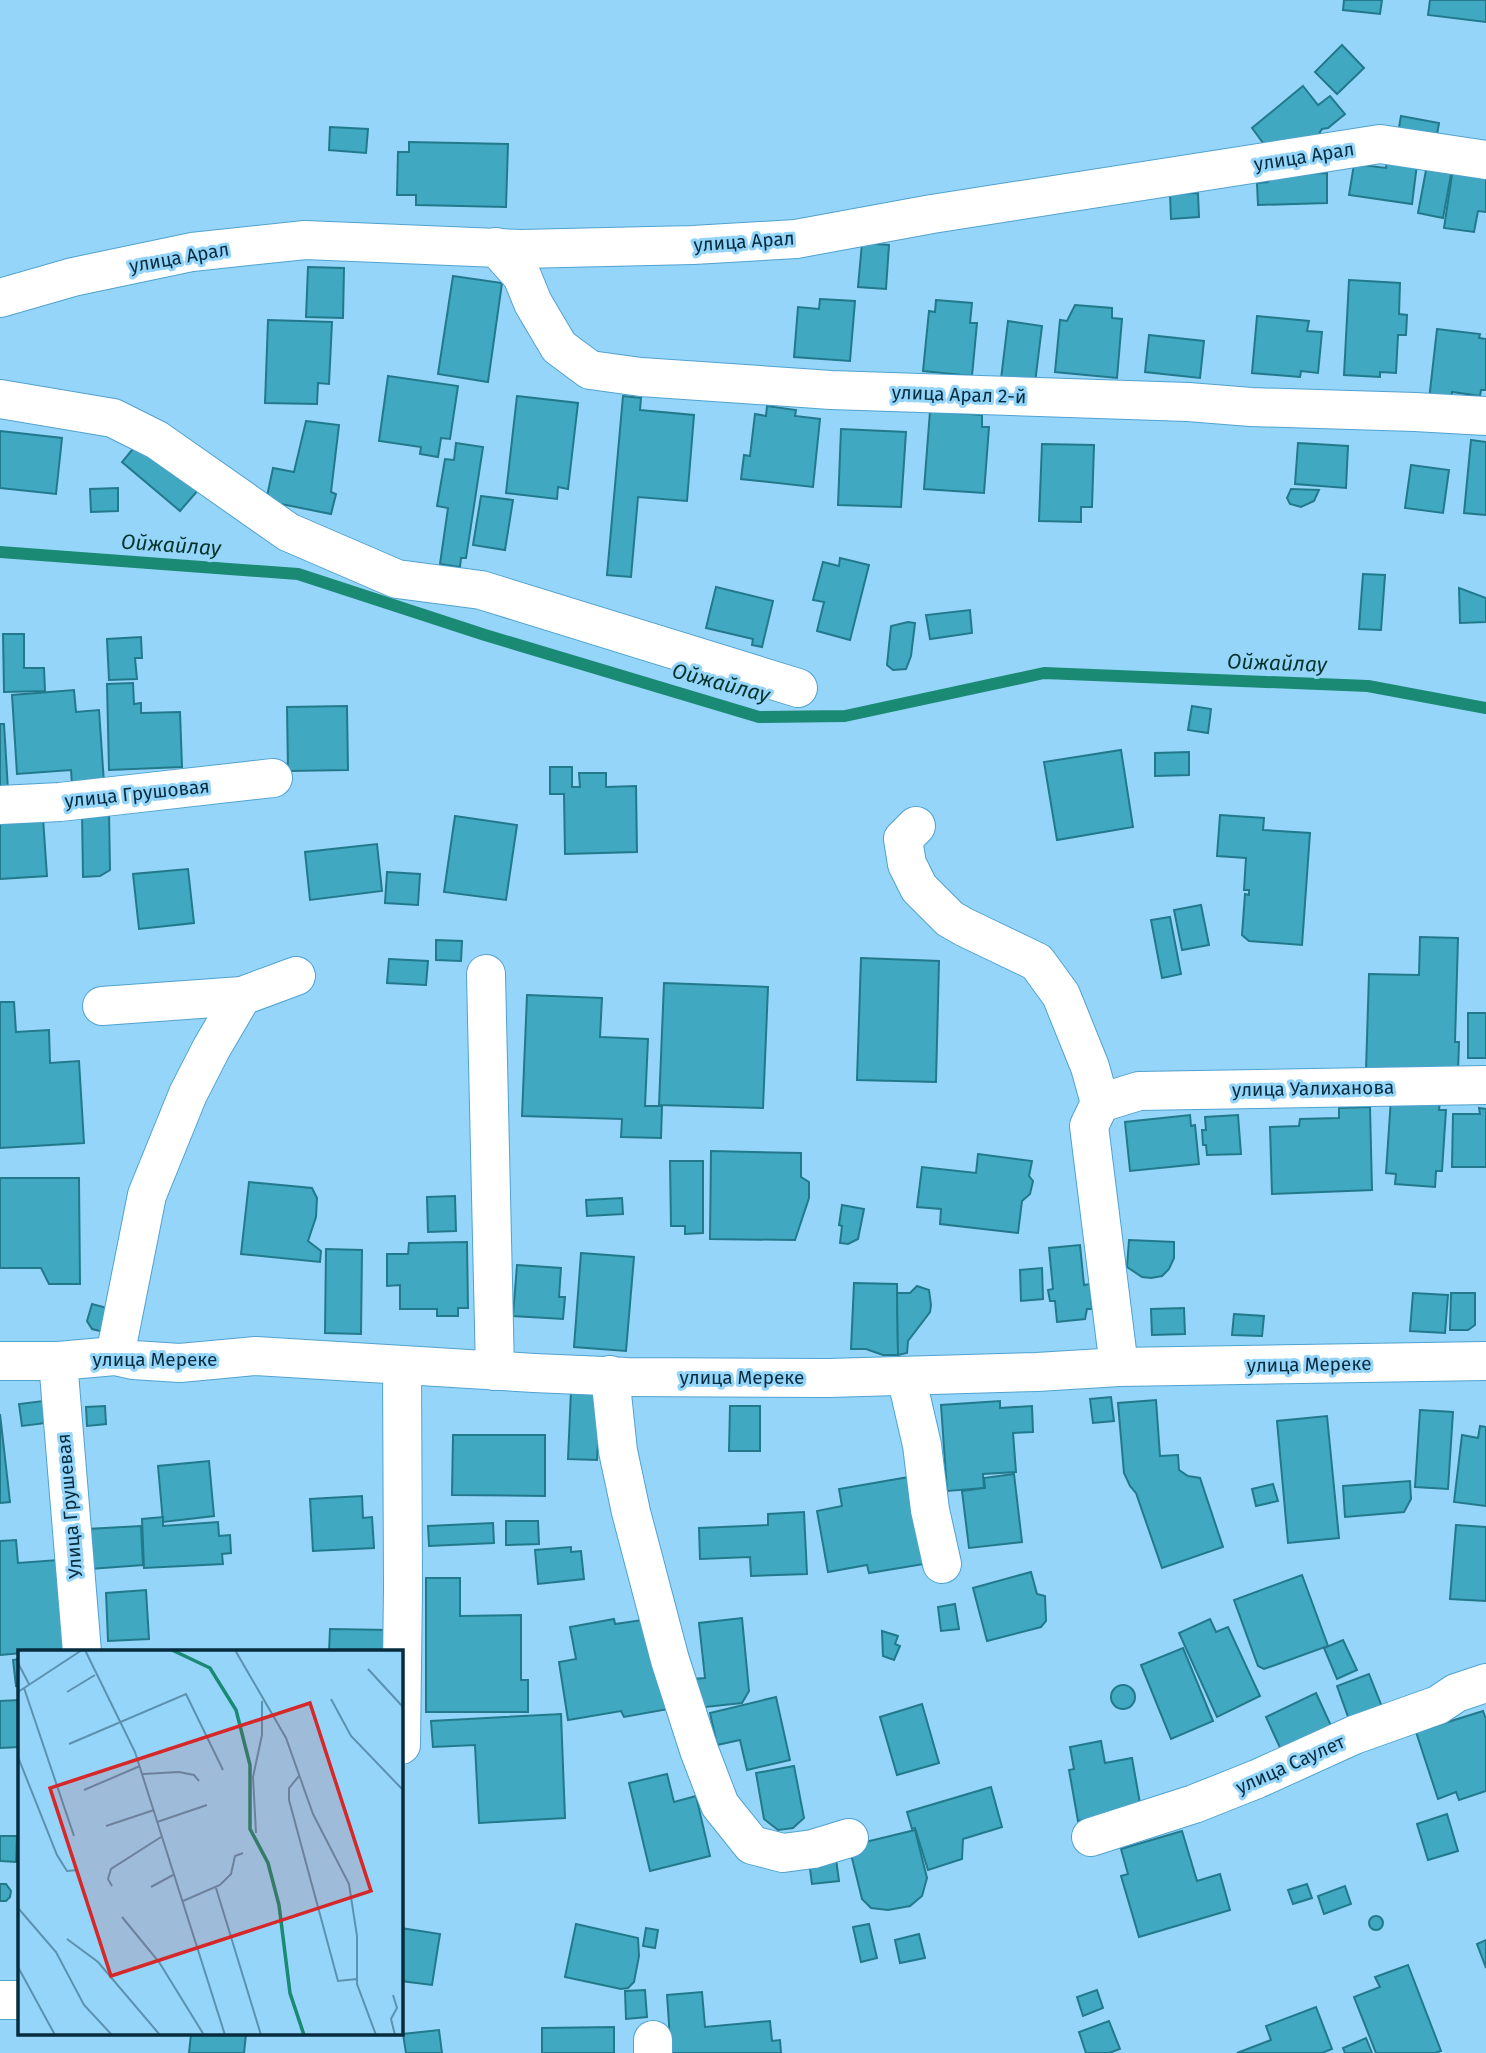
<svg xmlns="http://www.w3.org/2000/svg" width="1486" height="2053" font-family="'Fira Sans',sans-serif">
	<rect width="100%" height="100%" fill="#95d5fa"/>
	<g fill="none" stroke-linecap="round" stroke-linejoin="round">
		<polyline stroke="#1b8a74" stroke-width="12" points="0,552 298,574 485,635 759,717 845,716 1044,673 1368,686 1486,708"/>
	</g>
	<g fill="#40a9c1" stroke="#22798b" stroke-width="2">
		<polygon points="1344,0 1382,0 1380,14 1343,10"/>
		<polygon points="1430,0 1486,0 1486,22 1428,15"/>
		<polygon points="1342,45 1364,68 1337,94 1315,72"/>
		<polygon points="1303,86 1318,105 1330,96 1345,114 1328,128 1322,129 1315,140 1266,147 1252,128"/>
		<polygon points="1401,116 1439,123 1435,146 1397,139"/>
		<polygon points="330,127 368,129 366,153 329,150"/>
		<polygon points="409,142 508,144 506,207 416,205 416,195 397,195 398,152 409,152"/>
		<polygon points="1387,160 1417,164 1412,204 1349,195 1354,164 1386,168"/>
		<polygon points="1427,165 1452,169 1443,218 1418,213"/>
		<polygon points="1453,168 1486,173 1486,212 1478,211 1474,232 1444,228"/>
		<polygon points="1327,173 1327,203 1258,205 1257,183 1268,182 1271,174"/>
		<polygon points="1198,193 1199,217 1171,219 1170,194"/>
		<polygon points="862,243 889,245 886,289 858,287"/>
		<polygon points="308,267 344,268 343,318 306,317"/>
		<polygon points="453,276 502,283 488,382 438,374"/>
		<polygon points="1349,280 1400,283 1399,314 1407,315 1406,335 1398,335 1396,373 1380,372 1380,377 1344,375"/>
		<polygon points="820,299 855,301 850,361 794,357 798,307 819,309"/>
		<polygon points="936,300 972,303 970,323 977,323 972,376 923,371 929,311 935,312"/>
		<polygon points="1075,305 1112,308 1112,318 1122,319 1117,378 1055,372 1060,320 1067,321"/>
		<polygon points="1257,316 1309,321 1307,331 1322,332 1318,373 1301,371 1300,377 1252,373"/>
		<polygon points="268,320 332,322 329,384 318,383 317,404 265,403"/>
		<polygon points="1008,321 1042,326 1035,383 1001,379"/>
		<polygon points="1437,329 1480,334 1479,338 1486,339 1486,390 1481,390 1480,396 1452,392 1452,403 1429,400"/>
		<polygon points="1149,335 1204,341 1200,378 1145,372"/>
		<polygon points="388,376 458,386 450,439 441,438 438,457 420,454 421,447 379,441"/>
		<polygon points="517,396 578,403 568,489 558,487 557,499 506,493"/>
		<polygon points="623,396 641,398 640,410 694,415 687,501 638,497 631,577 607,575"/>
		<polygon points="767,406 796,410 795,416 820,419 813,487 741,479 744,455 750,456 755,414 766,416"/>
		<polygon points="930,411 982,415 982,427 989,427 984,493 924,489"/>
		<polygon points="306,421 339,425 331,492 336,494 331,514 266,501 273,468 294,472"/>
		<polygon points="841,429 906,432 901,507 838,505"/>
		<polygon points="0,431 62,438 56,494 0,488"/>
		<polygon points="141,439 199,489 180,511 122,462"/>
		<polygon points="1471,440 1486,442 1486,515 1464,513"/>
		<polygon points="456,443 483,447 466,558 461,558 460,567 440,564 448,508 437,506 445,459 454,460"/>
		<polygon points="1298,443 1348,446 1346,488 1295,484"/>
		<polygon points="1042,444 1094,445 1092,507 1081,507 1081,522 1039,521"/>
		<polygon points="1411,465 1449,470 1443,513 1405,508"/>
		<polygon points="118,488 118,511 91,512 90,489"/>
		<polygon points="1291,489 1319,490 1314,501 1301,507 1290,504 1287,498"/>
		<polygon points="481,496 513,500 505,550 473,545"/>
		<polygon points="840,558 869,565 850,640 817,631 824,602 813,600 823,562 839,566"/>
		<polygon points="1363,574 1385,575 1381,630 1359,629"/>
		<polygon points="716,587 773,601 762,647 752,645 753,639 706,628"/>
		<polygon points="1459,588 1486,598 1486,622 1460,623"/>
		<polygon points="970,610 972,633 930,639 926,615"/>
		<polygon points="908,622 915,623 911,656 906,669 893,670 887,665 891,626"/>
		<polygon points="3,634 24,634 24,668 44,668 45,691 4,692"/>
		<polygon points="141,637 142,658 135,658 137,679 109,680 107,639"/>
		<polygon points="133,683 134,704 141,703 141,713 180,712 182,767 109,770 107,684"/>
		<polygon points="74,690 76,712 99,710 104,783 72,785 71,770 17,774 12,695"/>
		<polygon points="347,706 348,770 288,771 287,707"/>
		<polygon points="1192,706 1211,709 1208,733 1188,730"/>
		<polygon points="0,724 4,724 8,790 0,791"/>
		<polygon points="1121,750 1133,827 1057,840 1044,762"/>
		<polygon points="1189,752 1189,775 1155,776 1155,753"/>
		<polygon points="550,767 572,767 572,787 580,787 579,773 606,773 606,787 636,786 637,852 565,854 564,794 550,794"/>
		<polygon points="109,811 110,870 100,876 83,877 82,812"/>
		<polygon points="1220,815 1264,818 1263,830 1310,833 1302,945 1249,941 1242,935 1245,894 1249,895 1249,890 1244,890 1246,858 1217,856"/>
		<polygon points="455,816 517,825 506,900 444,892"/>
		<polygon points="43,818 47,876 0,879 0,821"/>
		<polygon points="377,844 382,891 310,900 305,852"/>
		<polygon points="188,869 194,923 139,929 133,874"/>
		<polygon points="387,872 420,874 418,905 385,903"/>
		<polygon points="1201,905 1209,945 1182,950 1174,910"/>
		<polygon points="1170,917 1181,974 1162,978 1151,920"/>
		<polygon points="1420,937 1458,938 1455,1042 1459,1042 1458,1072 1366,1070 1369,974 1419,975"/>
		<polygon points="436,940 462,941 461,961 436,960"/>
		<polygon points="861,958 939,961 936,1082 857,1080"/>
		<polygon points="389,959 428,961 426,985 387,983"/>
		<polygon points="664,983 768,987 763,1108 659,1105"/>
		<polygon points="527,995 602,998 600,1037 648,1039 645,1106 662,1106 661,1138 621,1137 622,1119 522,1116"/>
		<polygon points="0,1002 14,1002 16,1032 49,1030 50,1063 79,1061 84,1143 0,1148"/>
		<rect x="1468" y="1013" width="18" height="45"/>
		<polygon points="1391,1098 1440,1102 1439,1110 1446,1110 1442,1171 1436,1171 1435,1187 1395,1184 1396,1174 1386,1173"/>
		<polygon points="1370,1107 1372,1190 1272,1194 1270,1127 1299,1126 1300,1119 1339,1118 1339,1108"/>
		<polygon points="1479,1108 1486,1109 1486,1167 1452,1167 1453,1114 1480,1114"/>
		<polygon points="1190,1115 1191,1126 1195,1125 1199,1164 1130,1171 1125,1122"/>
		<polygon points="1238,1115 1241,1154 1207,1155 1206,1145 1203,1145 1202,1130 1206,1130 1205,1117"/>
		<polygon points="711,1151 801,1153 801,1177 809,1182 809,1198 795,1240 710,1239"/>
		<polygon points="978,1154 1032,1161 1029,1176 1033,1181 1030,1194 1022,1201 1018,1233 940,1224 941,1209 917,1207 922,1167 976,1173"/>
		<polygon points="670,1161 703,1161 703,1233 685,1234 685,1226 671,1226"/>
		<polygon points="0,1178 79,1178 80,1284 49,1284 41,1268 0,1268"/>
		<polygon points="249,1182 312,1188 317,1198 316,1217 308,1241 321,1251 320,1262 241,1254"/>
		<polygon points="455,1196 456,1231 428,1232 427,1197"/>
		<polygon points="622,1198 623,1214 587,1216 586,1200"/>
		<polygon points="842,1205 864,1209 858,1239 848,1244 840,1243 842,1226 839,1225"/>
		<polygon points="1129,1240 1174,1242 1174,1258 1169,1269 1162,1276 1151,1278 1142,1277 1127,1267"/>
		<polygon points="467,1242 468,1308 458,1308 458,1316 437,1316 437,1309 400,1309 400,1285 387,1286 387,1254 408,1254 409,1243"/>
		<polygon points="1080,1245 1084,1285 1090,1284 1092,1309 1087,1309 1085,1319 1057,1322 1055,1301 1050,1301 1048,1290 1053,1289 1049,1248"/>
		<polygon points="326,1249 362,1250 361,1334 325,1333"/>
		<polygon points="581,1253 634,1257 626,1351 574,1347"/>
		<polygon points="517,1265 561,1268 559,1297 565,1297 563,1319 513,1316"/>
		<polygon points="1042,1268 1043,1299 1021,1301 1020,1270"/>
		<polygon points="854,1283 897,1284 898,1355 883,1355 866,1349 851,1349"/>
		<polygon points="917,1286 929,1290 931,1305 930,1312 908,1341 907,1353 898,1355 897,1293 910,1293"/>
		<polygon points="1413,1293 1448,1295 1445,1333 1410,1331"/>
		<polygon points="1451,1293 1475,1293 1475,1325 1468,1330 1450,1330"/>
		<polygon points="92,1304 122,1312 109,1333 92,1329 87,1321"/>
		<polygon points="1184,1308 1185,1334 1152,1335 1151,1309"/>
		<polygon points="1234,1314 1264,1316 1262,1336 1232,1335"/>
		<polygon points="571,1390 601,1392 597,1460 568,1459"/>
		<polygon points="1111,1397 1114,1421 1093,1423 1090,1399"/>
		<polygon points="1156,1400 1160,1456 1178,1455 1179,1470 1188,1476 1200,1478 1223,1547 1162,1568 1136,1493 1130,1486 1124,1473 1118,1403"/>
		<polygon points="43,1401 46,1423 22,1426 19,1404"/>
		<polygon points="1000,1401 1000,1408 1032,1406 1033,1432 1013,1433 1016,1472 983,1474 984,1488 947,1491 941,1405"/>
		<polygon points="105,1406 106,1424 87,1426 86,1407"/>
		<polygon points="730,1406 760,1406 760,1451 729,1451"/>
		<polygon points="1420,1410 1453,1412 1448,1489 1415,1487"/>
		<polygon points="0,1414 10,1502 0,1503"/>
		<polygon points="1327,1416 1339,1538 1288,1543 1277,1421"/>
		<polygon points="1480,1426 1486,1427 1486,1506 1454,1502 1462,1435 1478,1438"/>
		<polygon points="453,1435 545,1435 545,1496 452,1495"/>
		<polygon points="209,1461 214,1516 163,1522 158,1466"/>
		<polygon points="1014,1474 1022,1542 969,1548 962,1491 985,1488 984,1478"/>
		<polygon points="909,1477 924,1564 869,1573 867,1565 828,1572 817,1511 842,1506 839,1489"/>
		<polygon points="1410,1481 1411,1499 1404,1512 1345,1517 1343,1486"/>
		<polygon points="1273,1484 1278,1501 1256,1506 1252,1489"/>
		<polygon points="362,1496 363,1518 372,1517 374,1548 313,1551 310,1499"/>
		<polygon points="804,1512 807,1574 751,1576 750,1557 700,1559 699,1528 768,1525 768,1514"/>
		<polygon points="163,1517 163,1526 218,1522 219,1536 230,1535 231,1553 222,1554 223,1564 144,1568 142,1519"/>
		<polygon points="506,1521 538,1521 539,1544 506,1545"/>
		<polygon points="493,1523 494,1543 429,1546 428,1526"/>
		<polygon points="1456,1525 1486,1527 1486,1601 1450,1599"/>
		<polygon points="141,1526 143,1565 90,1569 87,1529"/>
		<polygon points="16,1540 18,1563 58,1560 66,1649 0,1655 0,1541"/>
		<polygon points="571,1547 571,1552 581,1551 584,1579 538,1584 535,1550"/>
		<polygon points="1031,1572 1037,1594 1045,1596 1046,1621 1041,1627 987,1641 973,1588"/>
		<polygon points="1302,1575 1328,1646 1264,1669 1258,1666 1234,1600"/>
		<polygon points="426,1578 460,1578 460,1616 521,1615 521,1680 528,1680 528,1712 426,1712"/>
		<polygon points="146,1590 149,1639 108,1641 106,1593"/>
		<polygon points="955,1604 959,1629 941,1631 938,1607"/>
		<polygon points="742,1618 749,1691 742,1703 696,1708 693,1679 705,1678 699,1623"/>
		<polygon points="614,1619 615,1624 649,1619 674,1708 624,1717 621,1711 568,1720 559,1662 576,1659 570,1627"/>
		<polygon points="1210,1619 1216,1632 1228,1627 1260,1696 1217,1717 1179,1633"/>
		<polygon points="330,1629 390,1630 389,1652 329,1652"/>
		<polygon points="882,1631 898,1636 895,1644 900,1646 894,1660 883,1656"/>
		<polygon points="1343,1640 1357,1670 1337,1679 1324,1648"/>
		<polygon points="1183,1648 1213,1721 1171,1739 1141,1665"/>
		<polygon points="19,1659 19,1685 16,1686 13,1660"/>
		<polygon points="1369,1674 1384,1712 1351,1725 1337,1686"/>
		<circle cx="1123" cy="1697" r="12"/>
		<polygon points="1316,1693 1332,1728 1282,1752 1266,1717"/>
		<polygon points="776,1697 790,1760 747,1770 740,1740 717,1745 710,1713"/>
		<polygon points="19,1700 19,1747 0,1748 0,1701"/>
		<polygon points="922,1704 939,1763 897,1775 880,1717"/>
		<polygon points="1483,1711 1486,1719 1486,1791 1459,1800 1456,1792 1438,1799 1416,1732"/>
		<polygon points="561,1714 565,1818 479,1823 475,1745 433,1747 431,1721"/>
		<polygon points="1101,1741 1105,1763 1132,1758 1141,1809 1078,1821 1069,1770 1074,1769 1070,1747"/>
		<polygon points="794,1766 804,1818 793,1828 778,1830 764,1819 756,1773"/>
		<polygon points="667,1774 674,1802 696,1796 710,1856 650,1871 629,1783"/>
		<polygon points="991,1787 1002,1827 963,1839 962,1859 928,1870 915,1828 912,1829 907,1812"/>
		<polygon points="1447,1814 1458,1851 1428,1860 1417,1824"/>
		<polygon points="915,1830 927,1878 922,1896 910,1906 888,1910 871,1908 862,1899 849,1846"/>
		<polygon points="1182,1831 1197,1881 1220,1874 1230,1910 1139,1937 1121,1876 1128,1874 1121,1849"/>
		<polygon points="0,1836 17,1836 16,1862 0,1861"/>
		<polygon points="836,1859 839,1881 812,1884 809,1862"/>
		<polygon points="0,1884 6,1884 11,1891 10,1897 6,1901 0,1901"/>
		<polygon points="1307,1884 1312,1898 1293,1904 1288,1890"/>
		<polygon points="1345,1886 1351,1904 1324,1914 1318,1896"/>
		<circle cx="1376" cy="1923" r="7"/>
		<polygon points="576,1924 638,1938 639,1956 634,1982 628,1988 621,1989 565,1977"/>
		<polygon points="869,1924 877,1958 861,1962 853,1927"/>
		<polygon points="401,1928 440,1934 432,1985 401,1981"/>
		<polygon points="646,1928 658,1930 655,1948 643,1946"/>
		<polygon points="919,1934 925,1958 900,1963 895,1940"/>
		<polygon points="1486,1940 1486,1968 1477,1944"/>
		<polygon points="1408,1965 1441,2051 1435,2053 1376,2053 1354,1997 1380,1987 1375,1977"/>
		<polygon points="645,1990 647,2017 626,2019 625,1991"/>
		<polygon points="1097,1990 1103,2008 1083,2016 1077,1997"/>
		<polygon points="702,1992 705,2027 770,2021 772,2041 780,2040 781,2053 671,2053 667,1995"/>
		<polygon points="1316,2007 1332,2049 1322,2053 1237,2053 1271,2040 1266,2026"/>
		<polygon points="1109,2021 1120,2049 1109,2053 1086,2053 1079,2032"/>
		<polygon points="614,2027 614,2053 542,2053 542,2028"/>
		<polygon points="439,2030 442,2053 406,2053 403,2034"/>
		<polygon points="191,2034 246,2034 244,2053 189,2053"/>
		<polygon points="1366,2038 1372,2053 1345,2053 1343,2048"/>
	</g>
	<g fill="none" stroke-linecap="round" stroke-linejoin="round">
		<g stroke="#50a2cf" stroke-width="40">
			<g id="minor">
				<polyline points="496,247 522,276 533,303 559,347 590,370 641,377 831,390 1188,402 1251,407 1415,412 1486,416"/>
				<polyline points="0,399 113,418 157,440 288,532 397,579 481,590 798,688"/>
				<polyline points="0,805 60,802 273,778"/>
				<polyline points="916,826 903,839 907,864 919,888 950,919 964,927 1037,962 1061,995 1090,1067 1100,1103 1089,1126 1119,1367"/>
				<polyline points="486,974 495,1371"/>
				<polyline points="102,1006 242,996"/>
				<polyline points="1100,1103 1139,1091 1486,1085"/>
				<polyline points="115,1356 147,1195 188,1094 211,1049 242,996 296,976"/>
				<polyline points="58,1361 82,1652"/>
				<polyline points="610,1375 618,1451 631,1512 670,1660 699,1750 720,1805 752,1845 783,1853 813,1849 849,1838"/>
				<polyline points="906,1376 922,1445 930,1510 942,1564"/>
				<polyline points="401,1745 403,1587 402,1366"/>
				<polyline points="1091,1837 1194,1804 1257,1779 1354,1735 1438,1705 1456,1693 1486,1683"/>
				<polyline points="0,2000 19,2000"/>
				<polyline points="653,2053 653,2040"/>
			</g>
		</g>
		<g stroke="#50a2cf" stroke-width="40">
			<g id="tertiary">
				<polyline points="0,298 73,277 192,252 305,240 521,249 693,245 796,239 932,214 1380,144 1486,160"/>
				<polyline points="0,1361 58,1361 115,1356 133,1360 180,1363 256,1356 534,1373 627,1377 829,1378 1037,1372 1119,1367 1486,1361"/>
			</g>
		</g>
		<use href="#minor" stroke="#fff" stroke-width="38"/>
		<use href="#tertiary" stroke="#fff" stroke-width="38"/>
	</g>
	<g text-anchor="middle" stroke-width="6" stroke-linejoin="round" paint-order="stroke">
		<g font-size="19" fill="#072c3e" stroke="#95d5fa">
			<text transform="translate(1304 156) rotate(-9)" y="7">улица Арал</text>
			<text transform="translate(744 241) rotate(-4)" y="7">улица Арал</text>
			<text transform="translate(179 257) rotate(-10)" y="7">улица Арал</text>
			<text transform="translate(959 394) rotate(2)" y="7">улица Арал 2-й</text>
			<text transform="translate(137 793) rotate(-6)" y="7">улица Грушовая</text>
			<text transform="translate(1313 1088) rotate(-1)" y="7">улица Уалиханова</text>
			<text x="155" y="1366">улица Мереке</text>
			<text transform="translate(1309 1364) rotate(-1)" y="7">улица Мереке</text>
			<text x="742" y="1384">улица Мереке</text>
			<text transform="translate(69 1506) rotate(-95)" y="7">Улица Грушевая</text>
			<text transform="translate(1290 1764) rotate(-24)" y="7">улица Саулет</text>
		</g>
		<g font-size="21" font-style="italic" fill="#03332a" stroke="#95d5fa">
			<text transform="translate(171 545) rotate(4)" y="7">Ойжайлау</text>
			<text transform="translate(1277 663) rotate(2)" y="7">Ойжайлау</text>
			<text transform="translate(721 683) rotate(15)" y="7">Ойжайлау</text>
		</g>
	</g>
	<g transform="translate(18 1650)">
		<rect width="385" height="385" fill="#95d5fa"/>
		<path fill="none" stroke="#1b8a74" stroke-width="3.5" d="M154,0l38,18 26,42 14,55v64l18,34 11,42 11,88 14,42"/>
		<path fill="none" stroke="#5c91af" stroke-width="2" d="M67,0l50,102 90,283M217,0l51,88 27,76 36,70 8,52v48l19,51M0,13l11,21M350,19l35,38M6,38l50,148M0,42l64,-42M49,42l28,-17M313,49l20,37 52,54M51,94l117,-50 37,76M0,107l39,98 10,16 11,-1M125,124l36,-2 15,3 5,6M281,126l-10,12v12l49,181 19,-2M66,140l56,-24M139,172l50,-17M88,176l48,-16M238,183l-3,-56 9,-42v-34M94,236l-4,-7 3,-10 50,-32M133,237l22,-12M198,238l45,147M165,251l37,-16 11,-11 4,-18 8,-3M0,258l38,44 28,53 28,30M104,267l37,45 45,73M49,289l31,23 62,73M0,317l37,68M375,345l4,13 -6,11 4,16"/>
		<path fill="#d62828" fill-opacity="0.15" stroke="#d62828" stroke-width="3.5" d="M292,53l61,188 -260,85 -61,-188z"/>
		<rect width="385" height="385" fill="none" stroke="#072c3e" stroke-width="3.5"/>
	</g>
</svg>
